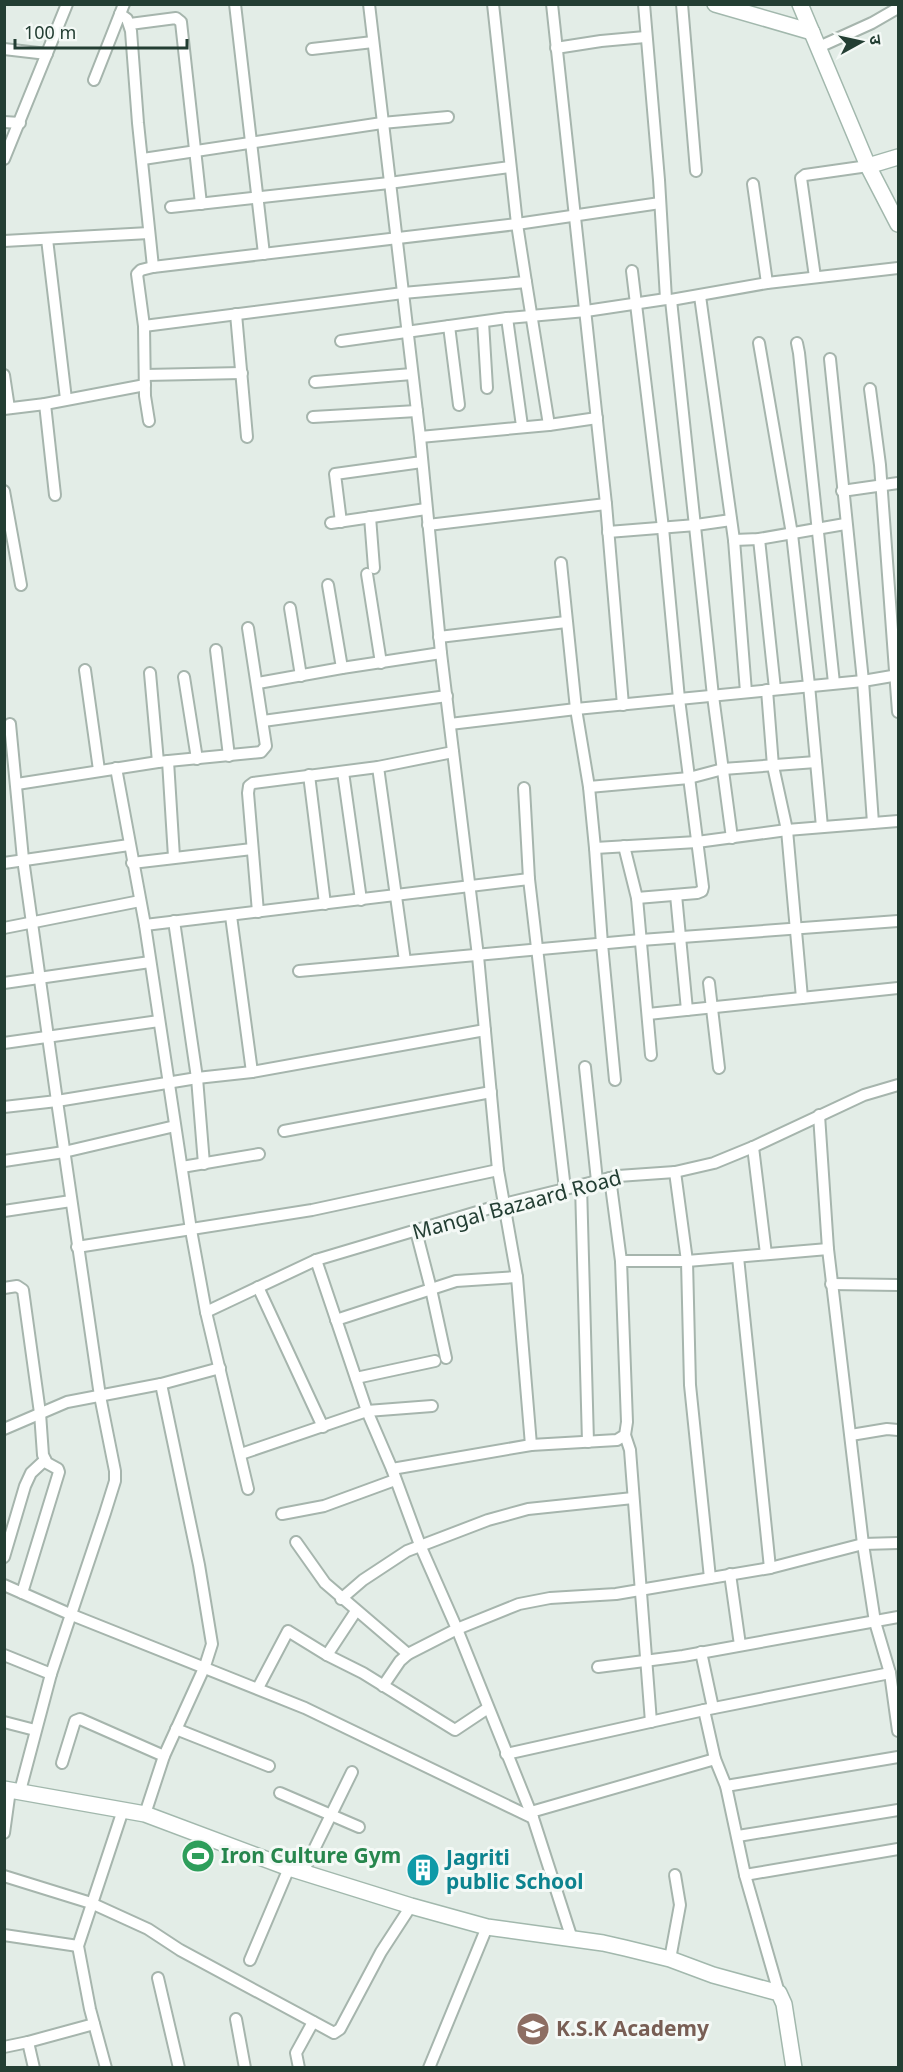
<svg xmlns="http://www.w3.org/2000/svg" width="903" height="2072" font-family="'Noto Sans','Noto Sans Devanagari',sans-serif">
	<rect width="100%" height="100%" fill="#e3ede7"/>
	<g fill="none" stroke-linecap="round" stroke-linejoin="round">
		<g stroke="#a6b5ad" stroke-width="14">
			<g id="street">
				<polyline points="235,4 264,254"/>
				<polyline points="369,4 420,437 441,653 478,956 498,1170 517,1277 531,1445"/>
				<polyline points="493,4 517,224 526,282"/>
				<polyline points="552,4 606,504 623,705"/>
				<polyline points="644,4 659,180 666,299 671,300 713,696 732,838"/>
				<polyline points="682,4 696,171"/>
				<polyline points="120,14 127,19 131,31 138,123 153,267"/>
				<polyline points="130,24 176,18 181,22 201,204"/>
				<polyline points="819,47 872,23 898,8"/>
				<polyline points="556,48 601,41 645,37"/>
				<polyline points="4,49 47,54"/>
				<polyline points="312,49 373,42"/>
				<polyline points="94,80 124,4"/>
				<polyline points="4,122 20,123"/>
				<polyline points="4,159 67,4"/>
				<polyline points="143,159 382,123 448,117"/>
				<polyline points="753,184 767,283"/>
				<polyline points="171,207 389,183 510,167"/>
				<polyline points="47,239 66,399"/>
				<polyline points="4,241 149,233"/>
				<polyline points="632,271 663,528 679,699 703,887 702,891 697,893 637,898"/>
				<polyline points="815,277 801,178 805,175 868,166"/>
				<polyline points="700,296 734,540 746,692"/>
				<polyline points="671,300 767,283 898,268"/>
				<polyline points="236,314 247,437"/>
				<polyline points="507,318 522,426"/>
				<polyline points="483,322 487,388"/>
				<polyline points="144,326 403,293 526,282 549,425"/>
				<polyline points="449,326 459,405"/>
				<polyline points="341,341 507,318 586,311 666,299"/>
				<polyline points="759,343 792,534 809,685 822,827"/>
				<polyline points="797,343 799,353 834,683"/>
				<polyline points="830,359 863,681 873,823"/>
				<polyline points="4,375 9,408"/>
				<polyline points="145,375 242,373"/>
				<polyline points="315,382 412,374"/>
				<polyline points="870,389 880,465 898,712"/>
				<polyline points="45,404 55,495"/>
				<polyline points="4,409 45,404 145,385"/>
				<polyline points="313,417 417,411"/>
				<polyline points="149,421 145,396 144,326 137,274 141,270 153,267 517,224 660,203"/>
				<polyline points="420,437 549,425 597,418"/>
				<polyline points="4,491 21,585"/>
				<polyline points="842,491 898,483"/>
				<polyline points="370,517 374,568"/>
				<polyline points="341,522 335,474 422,462"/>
				<polyline points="331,523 426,509"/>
				<polyline points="428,525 606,504"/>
				<polyline points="608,532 696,525 731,520"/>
				<polyline points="759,539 775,689"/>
				<polyline points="734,540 759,539 845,524"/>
				<polyline points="561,563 576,709 589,787 595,848 602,944 615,1080"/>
				<polyline points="367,574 381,663"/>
				<polyline points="328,585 342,668"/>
				<polyline points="290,608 301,676"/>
				<polyline points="439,637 566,622"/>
				<polyline points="216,650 229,756"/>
				<polyline points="85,670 99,770"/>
				<polyline points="150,673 158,762"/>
				<polyline points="184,677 197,759"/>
				<polyline points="258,683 342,668 441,653"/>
				<polyline points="767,690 773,766 787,830 802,998"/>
				<polyline points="263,721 447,696"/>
				<polyline points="10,724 23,859 57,1101 100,1396 115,1471 115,1481 105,1513 51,1674 20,1791"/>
				<polyline points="450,724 576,709 863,681 898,675"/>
				<polyline points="168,761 174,857"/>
				<polyline points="378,767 405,961"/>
				<polyline points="116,768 145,925 191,1230 206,1312 248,1489"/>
				<polyline points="343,772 361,900"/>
				<polyline points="309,775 325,904"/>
				<polyline points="17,784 158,762 261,752 266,746 248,628"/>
				<polyline points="589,787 689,778 723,769 816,762"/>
				<polyline points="524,788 529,879 565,1189"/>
				<polyline points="624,846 637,898 651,1055"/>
				<polyline points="595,848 697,842 787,830 898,821"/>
				<polyline points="4,863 129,845"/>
				<polyline points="132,863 252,849"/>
				<polyline points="676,895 687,1010"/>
				<polyline points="258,912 248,793 249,786 253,783 378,767 453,752"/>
				<polyline points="231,916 252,1072"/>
				<polyline points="174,921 197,1078 204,1164"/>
				<polyline points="145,925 529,879"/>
				<polyline points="4,928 140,901"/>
				<polyline points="299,971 641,940 898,921"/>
				<polyline points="4,983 150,962"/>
				<polyline points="709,983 719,1068"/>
				<polyline points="648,1014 898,988"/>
				<polyline points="4,1043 159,1021"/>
				<polyline points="585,1067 597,1181"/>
				<polyline points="4,1107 57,1101 197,1078 252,1072 485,1030"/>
				<polyline points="819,1115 828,1249 863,1544 875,1622 890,1673 898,1731"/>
				<polyline points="284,1131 491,1092"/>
				<polyline points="753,1147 766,1254"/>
				<polyline points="4,1161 64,1152 175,1126"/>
				<polyline points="182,1167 259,1154"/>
				<polyline points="675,1172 687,1261 690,1385 710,1578"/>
				<polyline points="581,1185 588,1442"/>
				<polyline points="4,1211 71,1201"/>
				<polyline points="416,1231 431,1289 446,1358"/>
				<polyline points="77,1247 312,1210 498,1170"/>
				<polyline points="738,1257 770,1568"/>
				<polyline points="316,1260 367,1411 392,1469 420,1545 457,1629 533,1818 572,1939"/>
				<polyline points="621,1261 687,1261 828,1249"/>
				<polyline points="831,1284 898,1285"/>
				<polyline points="258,1287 323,1427"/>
				<polyline points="4,1288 17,1286 23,1290 40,1413 43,1455 47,1463 58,1469 59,1472 22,1593"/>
				<polyline points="206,1312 316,1260 504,1204 618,1176 675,1172 714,1163 753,1147 864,1095 898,1085"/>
				<polyline points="336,1320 456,1281 517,1277"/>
				<polyline points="356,1378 435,1361"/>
				<polyline points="4,1429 67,1402 161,1384 220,1368"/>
				<polyline points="625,1435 630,1450 651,1722"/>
				<polyline points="851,1435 887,1429 898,1430"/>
				<polyline points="241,1454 367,1411 432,1406"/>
				<polyline points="392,1469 531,1445 617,1440 625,1435 627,1422 621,1261 610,1178"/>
				<polyline points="282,1514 324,1506 395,1480"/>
				<polyline points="296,1542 325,1583 408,1654"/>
				<polyline points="4,1557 25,1486 31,1473 45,1460"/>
				<polyline points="730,1574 740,1645"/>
				<polyline points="4,1585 72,1615 305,1708 533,1818"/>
				<polyline points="341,1599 363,1580 407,1551 488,1520 528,1509 633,1498"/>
				<polyline points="701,1652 713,1708"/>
				<polyline points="4,1655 51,1674"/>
				<polyline points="327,1655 356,1611"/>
				<polyline points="598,1667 683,1656 898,1617"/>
				<polyline points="383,1686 400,1661 408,1654 457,1629 519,1604 550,1598 616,1594 770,1568 863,1544 898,1543"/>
				<polyline points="258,1688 288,1631 327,1655 363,1673 455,1730 488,1708"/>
				<polyline points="704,1710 715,1759 726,1786 745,1875 779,1993"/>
				<polyline points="4,1722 35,1730"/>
				<polyline points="176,1729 269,1766"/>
				<polyline points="506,1754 704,1710 890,1673"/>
				<polyline points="62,1763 75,1721 80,1719 164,1756"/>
				<polyline points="726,1786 898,1757"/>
				<polyline points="280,1793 359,1827"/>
				<polyline points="531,1812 715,1759"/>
				<polyline points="145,1814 164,1756 205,1666 212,1644 199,1565 161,1384"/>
				<polyline points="4,1833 10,1790"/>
				<polyline points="738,1836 898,1810"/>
				<polyline points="303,1872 352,1772"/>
				<polyline points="745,1875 898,1849"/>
				<polyline points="4,1876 91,1903 148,1929 180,1950 334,2033 340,2029 381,1952 411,1906"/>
				<polyline points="4,1935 78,1946"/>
				<polyline points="670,1959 680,1905 675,1875"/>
				<polyline points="250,1960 289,1868"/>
				<polyline points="158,1978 179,2068"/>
				<polyline points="236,2019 245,2068"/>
				<polyline points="28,2042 34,2068"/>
				<polyline points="4,2047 28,2042 94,2024"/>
				<polyline points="106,2068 90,2009 78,1946 123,1810"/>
				<polyline points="299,2068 296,2053 313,2022"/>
				<polyline points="429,2068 487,1927"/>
			</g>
		</g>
		<g stroke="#a2b8ad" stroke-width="18">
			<g id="secondary">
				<polyline points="715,4 812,32"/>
				<polyline points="800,4 868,166 898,224"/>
				<polyline points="868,166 898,157"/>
				<polyline points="4,1789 145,1814 289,1868 411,1906 487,1927 603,1943 625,1948 670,1959 713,1975 779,1993 784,2004 794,2068"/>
			</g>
		</g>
		<use href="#street" stroke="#fff" stroke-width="10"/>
		<use href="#secondary" stroke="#fff" stroke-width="15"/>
	</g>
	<defs>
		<g id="stadium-disc" transform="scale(1.725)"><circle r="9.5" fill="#2e9e5b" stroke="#f4f9f6"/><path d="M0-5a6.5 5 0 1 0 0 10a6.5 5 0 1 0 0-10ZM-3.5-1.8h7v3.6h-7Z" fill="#fff"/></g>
		<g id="building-disc" transform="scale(1.725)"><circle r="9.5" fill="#0f9aa8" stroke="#f4f9f6"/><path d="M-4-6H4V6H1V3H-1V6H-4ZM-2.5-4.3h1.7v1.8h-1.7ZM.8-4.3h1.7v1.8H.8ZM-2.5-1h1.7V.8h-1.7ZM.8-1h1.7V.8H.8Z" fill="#fff"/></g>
		<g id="school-disc" transform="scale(1.725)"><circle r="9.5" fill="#8d6e63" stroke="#f4f9f6"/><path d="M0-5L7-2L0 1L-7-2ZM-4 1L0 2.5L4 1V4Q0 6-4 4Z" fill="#fff"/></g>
	</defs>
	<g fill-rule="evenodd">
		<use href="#stadium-disc" x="198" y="1856"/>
		<use href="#building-disc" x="423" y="1870"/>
		<use href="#school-disc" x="533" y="2029"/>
	</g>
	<g text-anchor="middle" stroke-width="6" stroke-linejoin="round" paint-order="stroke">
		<g font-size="21" fill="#233e33" stroke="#f4f9f6">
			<text transform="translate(517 1205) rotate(-15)" y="7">Mangal Bazaard Road</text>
		</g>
		<g font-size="21" font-weight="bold" fill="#27864d" stroke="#f4f9f6" text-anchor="start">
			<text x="221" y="1863">Iron Culture Gym</text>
		</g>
		<g font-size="21" font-weight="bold" fill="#0d838f" stroke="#f4f9f6" text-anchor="start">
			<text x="446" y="1865">Jagriti<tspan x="446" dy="24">public School</tspan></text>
		</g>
		<g font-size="21" font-weight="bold" fill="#785e54" stroke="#f4f9f6" text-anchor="start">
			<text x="556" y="2036">K.S.K Academy</text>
		</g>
	</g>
	<rect width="903" height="2072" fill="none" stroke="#233e33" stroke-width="12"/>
	<g transform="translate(861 42) rotate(82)" stroke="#f4f9f6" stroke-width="4.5" paint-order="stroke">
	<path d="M0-4.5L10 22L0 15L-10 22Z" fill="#233e33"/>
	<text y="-9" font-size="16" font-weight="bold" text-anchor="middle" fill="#233e33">उ</text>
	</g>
	<path d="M15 39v9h172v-9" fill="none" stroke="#233e33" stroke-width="3"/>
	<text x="24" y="39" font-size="18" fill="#233e33" stroke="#f4f9f6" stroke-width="4.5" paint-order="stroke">100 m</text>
</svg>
